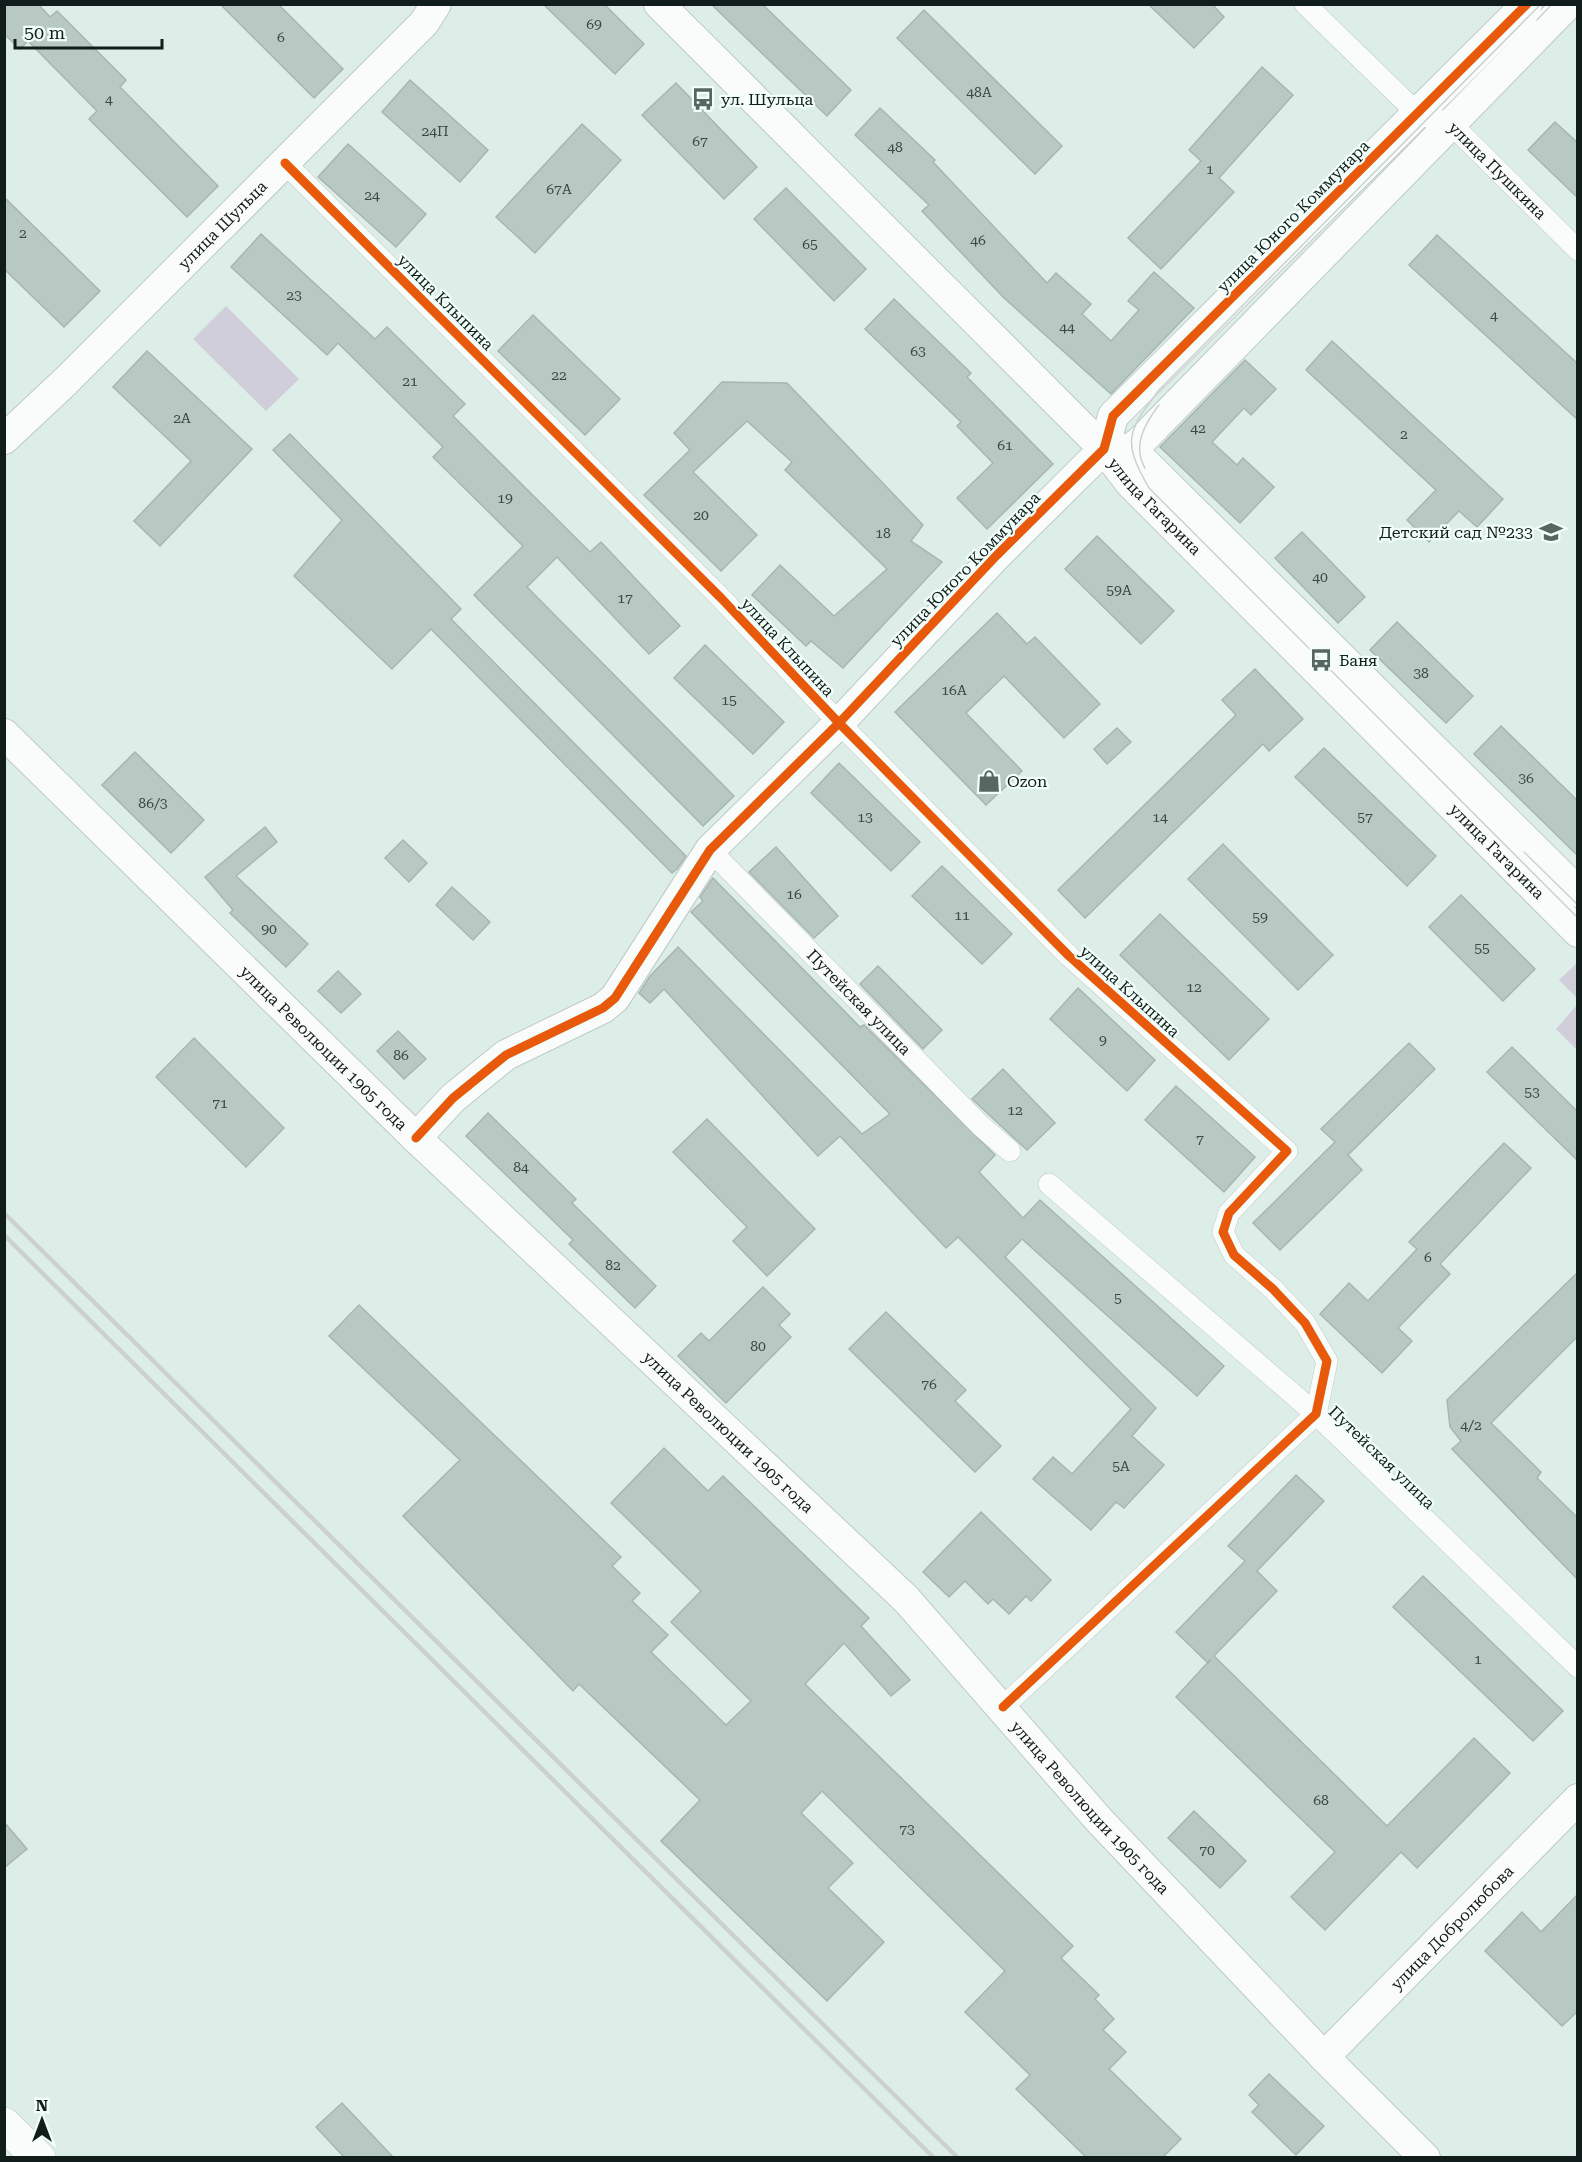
<svg xmlns="http://www.w3.org/2000/svg" width="1582" height="2162" font-family="'Roboto Serif',serif">
	<rect width="100%" height="100%" fill="#ddeee9"/>
	<g fill="#d0ceda">
		<polygon points="226,306 299,379 266,411 193,339"/>
		<polygon points="1577,963 1578,963 1577,998 1559,980"/>
		<polygon points="1577,1005 1577,1050 1556,1029"/>
	</g>
	<g fill="#b8c9c4" stroke="#a8b5b1" stroke-width="1.5">
		<polygon points="4,4 38,4 50,17 57,11 126,80 120,87 218,186 187,217 89,119 97,111 28,41 20,49 4,34"/>
		<polygon points="220,4 278,4 343,69 314,98"/>
		<polygon points="543,4 604,4 644,44 615,74"/>
		<polygon points="711,4 762,4 851,90 827,116"/>
		<polygon points="1148,4 1212,4 1224,17 1194,48"/>
		<polygon points="924,10 1062,146 1035,174 897,38"/>
		<polygon points="1262,67 1293,95 1219,178 1234,192 1161,269 1128,238 1201,161 1189,150"/>
		<polygon points="410,80 488,150 460,182 382,112"/>
		<polygon points="676,83 757,167 724,199 642,115"/>
		<polygon points="880,108 935,160 933,162 1047,283 1056,273 1091,304 1082,314 1111,341 1139,310 1128,301 1154,272 1194,308 1111,394 1004,298 922,211 929,205 855,135"/>
		<polygon points="1555,122 1578,143 1578,198 1528,150"/>
		<polygon points="582,124 621,160 535,253 496,217"/>
		<polygon points="348,144 426,214 396,247 318,177"/>
		<polygon points="786,188 866,269 834,301 754,219"/>
		<polygon points="4,197 100,291 64,327 4,269"/>
		<polygon points="261,234 375,339 387,327 465,404 453,416 590,552 601,542 680,626 649,654 557,557 527,587 734,796 703,826 474,595 523,546 433,457 443,447 338,343 327,355 231,267"/>
		<polygon points="1437,235 1578,364 1578,420 1409,265"/>
		<polygon points="894,299 971,373 967,377 1053,464 987,529 957,498 993,463 957,426 961,422 865,329"/>
		<polygon points="533,315 620,399 585,435 498,351"/>
		<polygon points="1332,341 1503,499 1477,527 1459,511 1429,542 1407,520 1436,490 1306,370"/>
		<polygon points="147,351 252,449 160,546 134,521 191,461 113,387"/>
		<polygon points="1245,360 1276,389 1251,415 1244,408 1212,442 1237,465 1243,458 1274,487 1240,523 1160,447"/>
		<polygon points="722,382 787,383 923,525 911,541 942,562 843,668 811,641 806,646 752,595 780,565 834,616 887,569 785,470 792,462 747,421 693,472 757,535 721,571 644,495 690,450 674,433"/>
		<polygon points="290,434 461,609 451,619 686,856 677,869 672,873 431,629 392,669 294,576 342,520 273,450"/>
		<polygon points="1302,532 1365,597 1338,623 1275,558"/>
		<polygon points="1097,536 1174,611 1141,644 1065,569"/>
		<polygon points="997,613 1027,644 1035,637 1100,704 1064,738 1004,676 966,713 1022,771 986,805 895,712"/>
		<polygon points="1397,622 1473,696 1446,723 1370,650"/>
		<polygon points="705,645 784,722 753,754 674,678"/>
		<polygon points="1255,669 1303,719 1269,751 1263,744 1085,918 1058,890 1236,715 1222,700"/>
		<polygon points="1501,726 1578,801 1578,856 1474,754"/>
		<polygon points="1117,728 1131,742 1107,764 1094,749"/>
		<polygon points="1324,748 1436,856 1407,886 1295,777"/>
		<polygon points="135,752 204,820 171,853 102,785"/>
		<polygon points="839,763 920,842 891,871 811,793"/>
		<polygon points="265,827 277,842 236,876 308,944 286,967 230,913 233,910 205,877"/>
		<polygon points="403,840 427,863 409,882 385,858"/>
		<polygon points="1223,844 1333,955 1298,990 1188,879"/>
		<polygon points="776,847 838,916 814,938 749,872"/>
		<polygon points="942,866 1012,934 982,964 912,896"/>
		<polygon points="713,878 860,1027 864,1025 995,1155 979,1172 1023,1218 1040,1200 1224,1366 1197,1396 1022,1239 1005,1257 1156,1408 1132,1436 1164,1465 1124,1508 1116,1502 1091,1530 1033,1479 1053,1457 1072,1474 1131,1409 958,1237 946,1248 840,1136 818,1156 664,989 650,1003 639,993 650,976 678,947 862,1134 890,1114 691,912 703,901 700,897"/>
		<polygon points="452,887 490,922 473,940 436,905"/>
		<polygon points="1461,895 1535,969 1503,1001 1429,927"/>
		<polygon points="1160,914 1269,1019 1229,1060 1120,955"/>
		<polygon points="878,966 942,1030 923,1049 860,984"/>
		<polygon points="338,971 361,994 341,1013 318,991"/>
		<polygon points="1078,988 1155,1060 1127,1091 1050,1019"/>
		<polygon points="398,1031 426,1059 404,1079 377,1051"/>
		<polygon points="194,1038 284,1128 246,1167 156,1077"/>
		<polygon points="1409,1043 1435,1069 1348,1155 1362,1170 1280,1250 1253,1223 1335,1142 1321,1129"/>
		<polygon points="1512,1047 1578,1112 1578,1161 1487,1072"/>
		<polygon points="1003,1069 1055,1123 1027,1150 972,1099"/>
		<polygon points="1176,1086 1255,1157 1224,1192 1145,1120"/>
		<polygon points="488,1113 576,1199 572,1203 656,1286 635,1308 569,1244 573,1240 466,1136"/>
		<polygon points="707,1119 815,1229 767,1276 733,1241 747,1227 673,1152"/>
		<polygon points="1504,1143 1531,1168 1440,1264 1450,1274 1398,1328 1412,1341 1382,1373 1320,1314 1349,1283 1368,1301 1417,1249 1409,1242"/>
		<polygon points="1578,1272 1578,1336 1491,1423 1541,1472 1537,1478 1578,1518 1578,1580 1452,1449 1461,1441 1450,1427 1447,1400"/>
		<polygon points="763,1287 790,1314 779,1325 791,1337 726,1403 678,1356 701,1333 709,1341"/>
		<polygon points="359,1305 621,1557 612,1566 640,1593 632,1601 668,1635 651,1652 726,1725 751,1701 671,1622 701,1591 611,1503 664,1448 708,1491 723,1476 869,1618 861,1626 910,1680 891,1696 844,1643 805,1684 1073,1946 1061,1958 1099,1995 1095,1999 1114,2019 1103,2030 1126,2052 1109,2069 1181,2139 1163,2157 1086,2157 1016,2089 1030,2075 965,2012 1005,1971 822,1791 801,1813 853,1863 828,1888 884,1942 827,2001 661,1841 700,1800 579,1684 573,1691 403,1516 460,1460 329,1336"/>
		<polygon points="886,1312 966,1390 955,1401 1001,1446 975,1472 849,1349"/>
		<polygon points="1296,1475 1324,1501 1257,1571 1277,1591 1214,1656 1387,1826 1474,1738 1510,1773 1417,1868 1401,1852 1325,1930 1291,1897 1335,1852 1176,1697 1211,1659 1208,1663 1176,1632 1245,1561 1228,1546"/>
		<polygon points="981,1512 1051,1580 1031,1601 1026,1596 1009,1614 993,1599 988,1604 965,1581 949,1597 923,1572"/>
		<polygon points="1423,1576 1563,1711 1533,1741 1393,1607"/>
		<polygon points="1194,1811 1246,1861 1220,1888 1168,1838"/>
		<polygon points="4,1822 27,1849 4,1868"/>
		<polygon points="1578,1894 1578,2011 1562,2026 1485,1951 1522,1912 1541,1932"/>
		<polygon points="1269,2074 1324,2126 1296,2155 1252,2112 1259,2105 1249,2095"/>
		<polygon points="342,2103 393,2157 344,2157 316,2127"/>
	</g>
	<g fill="none" stroke-linecap="round" stroke-linejoin="round">
		<g stroke="#bdcac6" stroke-width="22">
			<g id="street">
				<path id="s1" d="M1305,4l113,110 33,10 127,126"/>
				<polyline points="285,163 721,598 839,723 1069,956 1287,1151 1229,1213 1223,1232 1234,1255 1273,1289 1305,1323 1327,1361 1316,1414 1003,1707"/>
				<path id="s2" d="M710,850l271,276 29,25"/>
				<polyline points="1049,1184 1316,1414 1578,1667"/>
			</g>
		</g>
		<g stroke="#bdcac6" stroke-width="32">
			<g id="secondary">
				<path id="s3" d="M659,4l445,445 27,35 447,448"/>
				<path id="s4" d="M4,439l62,-58 358,-358 12,-19"/>
				<polyline points="1104,449 1131,449 1143,439 1568,4"/>
				<polyline points="1131,449 1578,892"/>
				<path id="s5" d="M4,734l412,404 490,461 193,221 225,237 101,101"/>
				<polyline points="416,1138 453,1098 506,1055 603,1008 615,998 710,850 839,723 996,556 1104,449 1113,416 1527,4"/>
				<path id="s6" d="M1324,2057l254,-258"/>
			</g>
		</g>
		<g stroke="#bdcac6" stroke-width="34">
			<polyline id="primary" points="4,2124 39,2158"/>
		</g>
		<use href="#street" stroke="#fafcfc" stroke-width="21"/>
		<use href="#secondary" stroke="#fafcfc" stroke-width="30"/>
		<use href="#primary" stroke="#fafcfc" stroke-width="33"/>
		<g stroke="#ccd1d0" stroke-width="1.5">
			<path d="M1541,4l-382,386c-32,42 -37,51 -10,98l429,430"/>
			<polyline points="1537,20 1552,4"/>
			<path d="M1145,468c-13,-22 0,-45 14,-63"/>
			<polyline points="1524,852 1578,905"/>
		</g>
		<g stroke="#ccd1d0" stroke-width="4.5">
			<polyline points="4,1213 958,2158"/>
			<polyline points="4,1235 934,2158"/>
		</g>
		<g stroke="#f1fefa" stroke-width="13">
			<g id="cycleway">
				<polyline points="285,163 721,598 839,723 1069,956 1287,1151 1229,1213 1223,1232 1234,1255 1273,1289 1305,1323 1327,1361 1316,1414 1003,1707"/>
				<polyline points="416,1138 453,1098 506,1055 603,1008 615,998 710,850 839,723 996,556 1104,449 1113,416 1527,4"/>
			</g>
		</g>
		<use href="#cycleway" stroke="#e8590c" stroke-width="9"/>
	</g>
	<defs>
		<g id="bus-bare" transform="scale(1.8)"><path d="M-5-6H5V4H4V6H2V4H-2V6H-4V4H-5ZM-3.5-4V0h7V-4ZM-3.5 1.2v1.5H-2V1.2ZM2 1.2v1.5H3.5V1.2Z" fill="#586662" stroke="#f1fefa" stroke-width="2.5" paint-order="stroke"/></g>
		<g id="school-bare" transform="scale(1.8)"><path d="M0-5L7-2L0 1L-7-2ZM-4 1L0 2.5L4 1V4Q0 6-4 4Z" fill="#586662" stroke="#f1fefa" stroke-width="2.5" paint-order="stroke"/></g>
		<g id="shop-bare" transform="scale(1.8)"><path d="M-5-2.5h2.3a2.7 3.5 0 0 1 5.4 0H5L5.5 6h-11ZM-1.5-2.5h3a1.5 2.3 0 0 0-3 0Z" fill="#586662" stroke="#f1fefa" stroke-width="2.5" paint-order="stroke"/></g>
	</defs>
	<g fill-rule="evenodd">
		<use href="#bus-bare" x="703" y="99"/>
		<use href="#school-bare" x="1551" y="532"/>
		<use href="#bus-bare" x="1321" y="660"/>
		<use href="#shop-bare" x="989" y="781"/>
	</g>
	<g text-anchor="middle" stroke-width="4.5" stroke-linejoin="round" paint-order="stroke">
		<g font-size="14" fill="#3b4844">
			<text x="594" y="29">69</text>
			<text x="281" y="42">6</text>
			<text x="979" y="97">48А</text>
			<text x="109" y="104">4</text>
			<text x="435" y="136">24П</text>
			<text x="700" y="146">67</text>
			<text x="895" y="152">48</text>
			<text x="1210" y="174">1</text>
			<text x="559" y="194">67А</text>
			<text x="372" y="200">24</text>
			<text x="23" y="238">2</text>
			<text x="978" y="245">46</text>
			<text x="810" y="249">65</text>
			<text x="294" y="300">23</text>
			<text x="1494" y="320">4</text>
			<text x="1067" y="332">44</text>
			<text x="918" y="356">63</text>
			<text x="559" y="380">22</text>
			<text x="410" y="386">21</text>
			<text x="182" y="423">2А</text>
			<text x="1198" y="433">42</text>
			<text x="1404" y="439">2</text>
			<text x="1005" y="450">61</text>
			<text x="505" y="503">19</text>
			<text x="701" y="520">20</text>
			<text x="883" y="538">18</text>
			<text x="1320" y="582">40</text>
			<text x="1119" y="595">59А</text>
			<text x="625" y="603">17</text>
			<text x="1421" y="678">38</text>
			<text x="954" y="695">16А</text>
			<text x="729" y="705">15</text>
			<text x="1526" y="783">36</text>
			<text x="153" y="808">86/3</text>
			<text x="865" y="822">13</text>
			<text x="1160" y="822">14</text>
			<text x="1365" y="822">57</text>
			<text x="794" y="899">16</text>
			<text x="962" y="920">11</text>
			<text x="1260" y="922">59</text>
			<text x="269" y="934">90</text>
			<text x="1482" y="953">55</text>
			<text x="1194" y="992">12</text>
			<text x="1103" y="1045">9</text>
			<text x="401" y="1060">86</text>
			<text x="1532" y="1097">53</text>
			<text x="220" y="1108">71</text>
			<text x="1015" y="1115">12</text>
			<text x="1200" y="1144">7</text>
			<text x="521" y="1172">84</text>
			<text x="1428" y="1262">6</text>
			<text x="613" y="1270">82</text>
			<text x="1118" y="1303">5</text>
			<text x="758" y="1351">80</text>
			<text x="929" y="1389">76</text>
			<text x="1471" y="1430">4/2</text>
			<text x="1121" y="1471">5А</text>
			<text x="1478" y="1664">1</text>
			<text x="1321" y="1805">68</text>
			<text x="907" y="1834">73</text>
			<text x="1207" y="1855">70</text>
		</g>
		<g font-size="16" fill="#111d1a" stroke="#f1fefa" text-anchor="start">
			<text x="721" y="105">ул. Шульца</text>
			<text x="1533" y="538" text-anchor="end">Детский сад №233</text>
			<text x="1339" y="666">Баня</text>
			<text x="1007" y="787">Ozon</text>
		</g>
		<g font-size="16" fill="#111d1a" stroke="#f1fefa">
			<text dy="6" stroke="none"><textPath href="#s1" startOffset="258">улица Пушкина</textPath></text>
			<text transform="translate(1293 216) rotate(-45)" y="6">улица Юного Коммунара</text>
			<text dy="6" stroke="none"><textPath href="#s4" startOffset="306">улица Шульца</textPath></text>
			<text transform="translate(446 302) rotate(45)" y="6">улица Клыпина</text>
			<text dy="6" stroke="none"><textPath href="#s3" startOffset="706">улица Гагарина</textPath></text>
			<text transform="translate(965 569) rotate(-46)" y="6">улица Юного Коммунара</text>
			<text transform="translate(788 647) rotate(47)" y="6">улица Клыпина</text>
			<text dy="6" stroke="none"><textPath href="#s3" startOffset="1192">улица Гагарина</textPath></text>
			<text transform="translate(1130 991) rotate(42)" y="6">улица Клыпина</text>
			<text dy="6" stroke="none"><textPath href="#s2" startOffset="213">Путейская улица</textPath></text>
			<text dy="6" stroke="none"><textPath href="#s5" startOffset="448">улица Революции 1905 года</textPath></text>
			<text dy="6" stroke="none"><textPath href="#s5" startOffset="1006">улица Революции 1905 года</textPath></text>
			<text transform="translate(1382 1457) rotate(44)" y="6">Путейская улица</text>
			<text dy="6" stroke="none"><textPath href="#s5" startOffset="1528">улица Революции 1905 года</textPath></text>
			<text dy="6" stroke="none"><textPath href="#s6" startOffset="182">улица Добролюбова</textPath></text>
		</g>
	</g>
	<rect width="1582" height="2162" fill="none" stroke="#111d1a" stroke-width="12"/>
	<g transform="translate(42 2120)" stroke="#f1fefa" stroke-width="4.5" paint-order="stroke">
	<path d="M0-4.5L10 22L0 15L-10 22Z" fill="#111d1a"/>
	<text y="-9" font-size="16" font-weight="bold" text-anchor="middle" fill="#111d1a">N</text>
	</g>
	<path d="M15 39v9h147v-9" fill="none" stroke="#111d1a" stroke-width="3"/>
	<text x="24" y="39" font-size="18" fill="#111d1a" stroke="#f1fefa" stroke-width="4.5" paint-order="stroke">50 m</text>
</svg>
